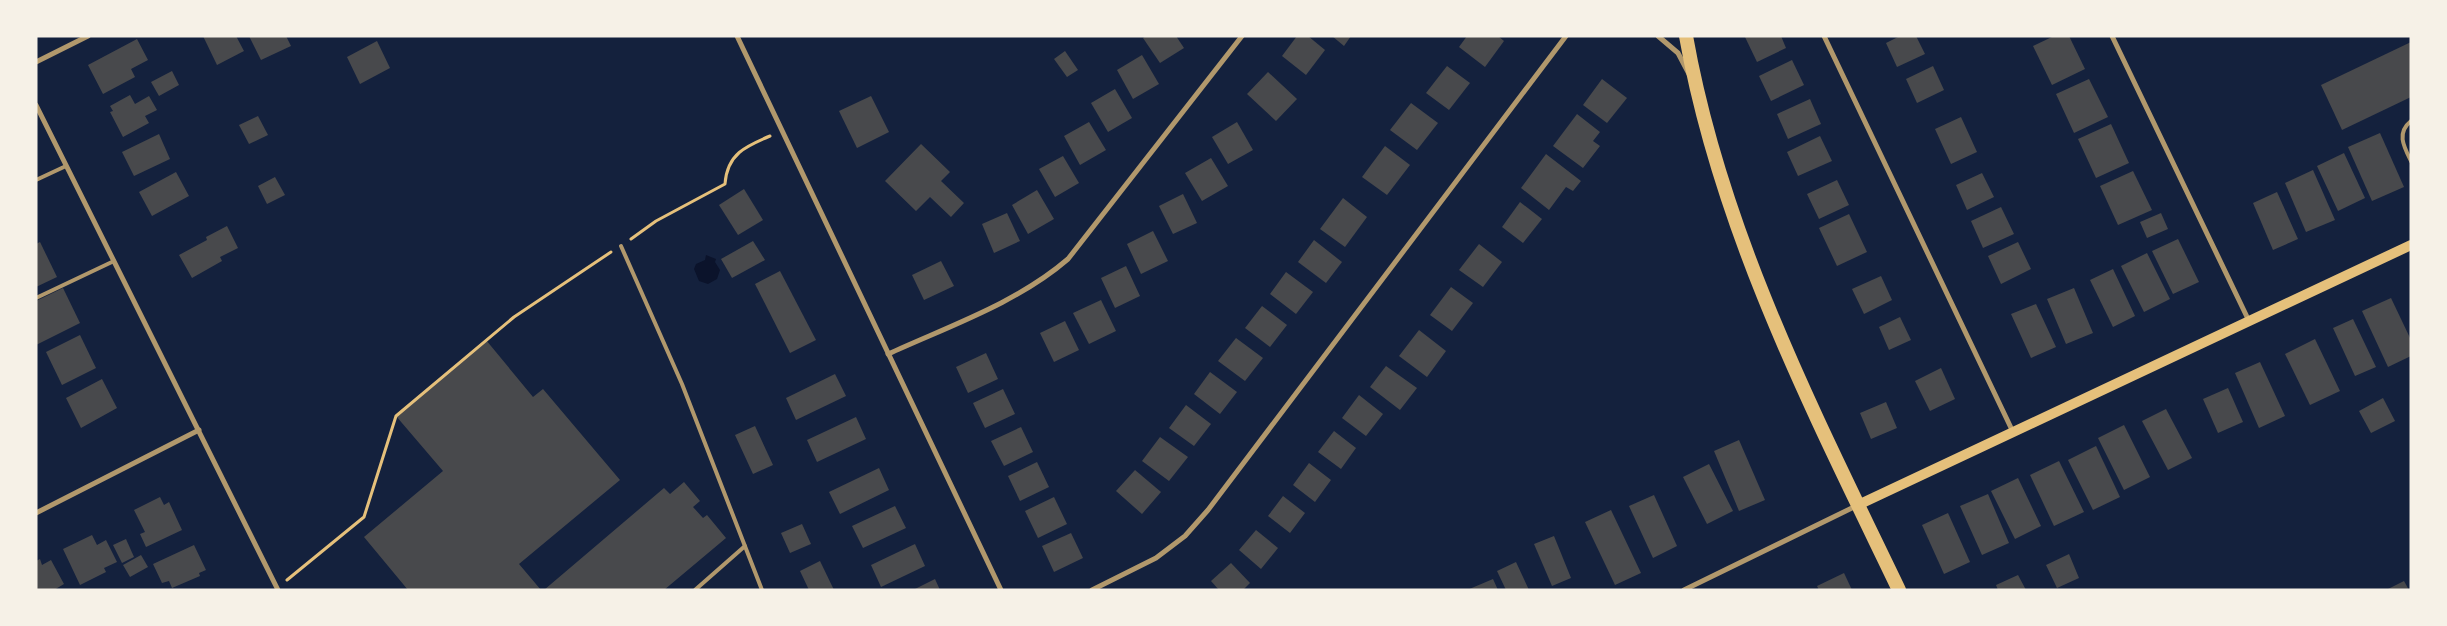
<svg xmlns="http://www.w3.org/2000/svg" width="2447" height="626" font-family="Rubik,sans-serif">
	<rect width="100%" height="100%" fill="#14213d"/>
	<polygon fill="#0b132b" points="706,255 716,259 715,262 720,270 717,279 708,284 699,281 694,269 696,264 705,260"/>
	<g fill="#48494c">
		<polygon points="203,36 236,36 244,51 217,65"/>
		<polygon points="249,36 286,36 291,46 261,60"/>
		<polygon points="1146,36 1176,36 1184,48 1160,63 1143,38"/>
		<polygon points="1297,36 1308,36 1325,50 1306,75 1282,56"/>
		<polygon points="1332,36 1351,36 1344,46"/>
		<polygon points="1467,36 1498,36 1504,41 1485,67 1459,47"/>
		<polygon points="1781,36 1786,48 1757,62 1745,37"/>
		<polygon points="1900,36 1916,36 1925,54 1897,67 1886,43"/>
		<polygon points="2054,36 2069,36 2085,69 2052,85 2033,46"/>
		<polygon points="137,39 148,60 131,69 135,77 103,94 88,65"/>
		<polygon points="377,41 390,68 360,84 347,57"/>
		<polygon points="2411,42 2411,97 2342,130 2321,85"/>
		<polygon points="1065,51 1078,70 1067,77 1054,59"/>
		<polygon points="1142,55 1159,84 1133,99 1117,70"/>
		<polygon points="1792,60 1804,85 1771,101 1759,76"/>
		<polygon points="1447,66 1470,83 1449,110 1426,93"/>
		<polygon points="1933,66 1944,90 1917,103 1906,79"/>
		<polygon points="172,71 179,85 159,96 151,82"/>
		<polygon points="1268,72 1297,99 1276,121 1247,94"/>
		<polygon points="1602,79 1627,98 1607,123 1583,105"/>
		<polygon points="2089,79 2108,117 2074,133 2056,94"/>
		<polygon points="1115,89 1132,118 1108,132 1091,103"/>
		<polygon points="130,95 135,104 149,96 157,110 145,116 149,123 123,137 110,112 113,111 110,106"/>
		<polygon points="871,96 889,132 857,148 839,111"/>
		<polygon points="1810,99 1821,124 1788,139 1777,114"/>
		<polygon points="1411,103 1438,123 1417,150 1390,130"/>
		<polygon points="1577,114 1600,132 1593,141 1600,146 1583,168 1553,146"/>
		<polygon points="258,116 268,135 249,144 239,125"/>
		<polygon points="1961,117 1977,152 1951,164 1935,129"/>
		<polygon points="1089,122 1106,150 1080,165 1064,136"/>
		<polygon points="1237,122 1253,150 1228,164 1212,137"/>
		<polygon points="2111,124 2129,163 2096,178 2078,139"/>
		<polygon points="2380,133 2404,187 2372,201 2348,147"/>
		<polygon points="159,134 170,159 134,176 122,152"/>
		<polygon points="1820,136 1832,161 1798,176 1787,152"/>
		<polygon points="921,144 950,172 941,181 964,203 951,217 930,197 916,211 885,181"/>
		<polygon points="1385,146 1410,165 1387,195 1362,177"/>
		<polygon points="2344,153 2365,198 2338,211 2317,166"/>
		<polygon points="1546,154 1581,181 1573,191 1566,187 1549,210 1521,188"/>
		<polygon points="1063,156 1079,183 1055,197 1039,169"/>
		<polygon points="1211,158 1228,186 1202,201 1185,173"/>
		<polygon points="2313,170 2335,220 2306,232 2285,183"/>
		<polygon points="2133,171 2152,210 2118,225 2100,186"/>
		<polygon points="176,172 189,196 152,216 139,192"/>
		<polygon points="1982,173 1994,197 1967,210 1956,185"/>
		<polygon points="275,177 285,195 267,204 258,186"/>
		<polygon points="1837,180 1849,205 1819,219 1807,194"/>
		<polygon points="744,189 763,220 738,235 719,205"/>
		<polygon points="1037,190 1054,219 1028,234 1012,205"/>
		<polygon points="2277,192 2298,239 2273,250 2253,203"/>
		<polygon points="1183,194 1197,223 1173,234 1159,206"/>
		<polygon points="1343,198 1367,217 1345,247 1320,229"/>
		<polygon points="1520,202 1542,219 1523,243 1502,227"/>
		<polygon points="2001,207 2014,234 1983,248 1971,221"/>
		<polygon points="1007,213 1020,241 994,253 982,224"/>
		<polygon points="2161,213 2168,229 2147,238 2140,222"/>
		<polygon points="1849,214 1867,252 1837,266 1819,228"/>
		<polygon points="227,226 238,248 220,257 222,261 192,278 179,255 207,240 206,237"/>
		<polygon points="1153,231 1168,261 1141,274 1127,244"/>
		<polygon points="2178,239 2199,282 2173,294 2152,251"/>
		<polygon points="1314,240 1342,262 1326,283 1298,262"/>
		<polygon points="753,241 765,260 732,278 721,259"/>
		<polygon points="40,242 57,277 36,287 36,244"/>
		<polygon points="2018,242 2031,269 2001,284 1988,256"/>
		<polygon points="1479,244 1502,262 1483,287 1459,270"/>
		<polygon points="2147,253 2170,299 2144,312 2121,266"/>
		<polygon points="941,261 954,286 924,300 912,275"/>
		<polygon points="1126,266 1140,296 1115,308 1101,278"/>
		<polygon points="2113,269 2135,316 2113,327 2090,280"/>
		<polygon points="780,271 816,340 790,353 755,284"/>
		<polygon points="1286,272 1313,292 1296,314 1270,294"/>
		<polygon points="1881,276 1892,300 1864,314 1852,289"/>
		<polygon points="1451,287 1473,303 1452,331 1430,315"/>
		<polygon points="63,288 80,323 36,345 36,301"/>
		<polygon points="2074,288 2093,333 2066,344 2047,299"/>
		<polygon points="2391,298 2411,340 2411,356 2388,367 2362,311"/>
		<polygon points="1101,300 1116,331 1089,344 1073,313"/>
		<polygon points="2036,304 2056,347 2031,358 2011,314"/>
		<polygon points="1262,306 1287,325 1270,347 1245,328"/>
		<polygon points="1900,317 1911,340 1889,350 1879,327"/>
		<polygon points="2353,319 2376,367 2355,376 2333,328"/>
		<polygon points="1065,321 1079,350 1054,362 1040,333"/>
		<polygon points="1419,330 1446,351 1427,377 1399,356"/>
		<polygon points="80,335 96,368 62,385 46,352"/>
		<polygon points="1236,338 1263,358 1245,381 1218,361"/>
		<polygon points="2315,339 2340,391 2310,405 2285,354"/>
		<polygon points="486,340 533,397 543,389 620,480 519,564 541,590 408,590 364,537 443,471 396,416"/>
		<polygon points="986,353 998,379 968,393 956,367"/>
		<polygon points="2260,362 2285,416 2259,428 2235,373"/>
		<polygon points="1386,366 1417,388 1400,410 1370,387"/>
		<polygon points="1941,368 1955,399 1930,411 1915,381"/>
		<polygon points="1210,372 1237,392 1220,414 1194,394"/>
		<polygon points="835,374 846,396 796,420 786,398"/>
		<polygon points="102,379 117,408 81,428 66,398"/>
		<polygon points="2228,388 2243,422 2218,433 2203,399"/>
		<polygon points="1003,389 1015,414 985,428 973,403"/>
		<polygon points="1359,395 1383,414 1366,436 1342,418"/>
		<polygon points="2383,398 2395,421 2371,433 2359,411"/>
		<polygon points="1886,402 1897,428 1871,439 1860,413"/>
		<polygon points="1186,405 1211,424 1194,446 1169,428"/>
		<polygon points="2166,409 2192,458 2168,470 2142,421"/>
		<polygon points="856,417 866,439 817,462 807,440"/>
		<polygon points="2124,425 2150,477 2124,490 2098,438"/>
		<polygon points="755,426 773,465 753,474 735,435"/>
		<polygon points="1021,427 1033,452 1004,466 991,441"/>
		<polygon points="1334,431 1356,448 1341,469 1318,452"/>
		<polygon points="1160,437 1188,457 1169,481 1142,461"/>
		<polygon points="1739,440 1765,500 1739,511 1714,451"/>
		<polygon points="2096,446 2120,497 2093,510 2068,460"/>
		<polygon points="2059,461 2084,512 2054,526 2030,475"/>
		<polygon points="1037,462 1049,487 1020,501 1008,476"/>
		<polygon points="1309,463 1331,480 1315,502 1293,485"/>
		<polygon points="1709,464 1733,511 1707,524 1683,477"/>
		<polygon points="879,468 889,490 840,514 829,492"/>
		<polygon points="1135,470 1161,492 1142,514 1116,491"/>
		<polygon points="2018,478 2041,526 2015,539 1991,491"/>
		<polygon points="684,482 700,501 693,507 703,518 707,515 726,538 664,590 544,590 664,488 670,494"/>
		<polygon points="1988,494 2009,543 1982,555 1960,506"/>
		<polygon points="1654,495 1677,546 1653,558 1629,506"/>
		<polygon points="1283,496 1305,513 1290,533 1268,516"/>
		<polygon points="160,497 164,505 169,502 182,530 146,547 140,534 145,532 134,510"/>
		<polygon points="1054,497 1067,524 1038,538 1025,511"/>
		<polygon points="895,506 906,528 863,548 852,526"/>
		<polygon points="1611,510 1641,573 1615,585 1585,522"/>
		<polygon points="1948,513 1970,562 1944,574 1922,525"/>
		<polygon points="802,524 811,544 790,553 781,533"/>
		<polygon points="1256,530 1278,548 1261,569 1239,550"/>
		<polygon points="1071,533 1083,558 1054,572 1042,546"/>
		<polygon points="92,535 97,545 106,540 117,562 104,568 106,572 80,585 63,549"/>
		<polygon points="1554,536 1571,578 1552,586 1534,544"/>
		<polygon points="126,539 134,557 122,563 113,545"/>
		<polygon points="915,544 925,566 881,587 871,565"/>
		<polygon points="194,545 206,570 199,573 200,576 172,588 169,581 162,583 153,564"/>
		<polygon points="2069,554 2079,578 2057,588 2046,565"/>
		<polygon points="141,555 148,567 130,577 123,565"/>
		<polygon points="40,559 42,565 51,560 64,584 54,590 36,590 36,561"/>
		<polygon points="820,561 834,590 809,590 800,571"/>
		<polygon points="1516,562 1529,590 1506,590 1497,571"/>
		<polygon points="1231,563 1250,583 1243,590 1219,590 1211,581"/>
		<polygon points="1844,573 1852,590 1819,590 1817,586"/>
		<polygon points="2018,575 2026,590 1998,590 1996,585"/>
		<polygon points="935,579 940,590 913,590"/>
		<polygon points="1493,579 1498,590 1467,590"/>
		<polygon points="2404,581 2409,590 2386,590"/>
	</g>
	<g fill="none" stroke-linecap="round" stroke-linejoin="round">
		<g stroke="#e5c07b" stroke-width="3">
			<path d="M631,239l25,-18 69,-37c2,-30 21,-38 45,-48"/>
			<polyline points="287,580 364,517 396,416 514,317 611,252"/>
		</g>
		<g stroke="#b1986c" stroke-width="4">
			<path d="M2411,121c-15,12 -7,26 0,40"/>
			<polyline points="36,180 66,166"/>
			<polyline points="621,246 682,384 762,590"/>
			<polyline points="36,298 114,261"/>
			<polyline points="695,590 745,546"/>
		</g>
		<g stroke="#b1986c" stroke-width="5">
			<polyline points="737,36 1001,590"/>
			<polyline points="1658,36 1678,53 1689,74"/>
			<polyline points="1824,36 2013,432"/>
			<polyline points="2112,36 2249,321"/>
			<polyline points="36,62 88,36"/>
			<polyline points="36,105 278,590"/>
			<path d="M888,354c61,-28 129,-51 180,-95l174,-223"/>
			<polyline points="36,513 199,430"/>
			<polyline points="1092,590 1156,558 1185,536 1208,510 1566,36"/>
			<polyline points="1684,590 1856,506"/>
		</g>
		<polyline stroke="#e5c07b" stroke-width="10" points="1858,505 2411,245"/>
		<path stroke="#e5c07b" stroke-width="14" d="M1686,36c35,197 127,375 213,554"/>
	</g>
	<rect width="2447" height="626" fill="none" stroke="#f6f1e7" stroke-width="75"/>
</svg>
